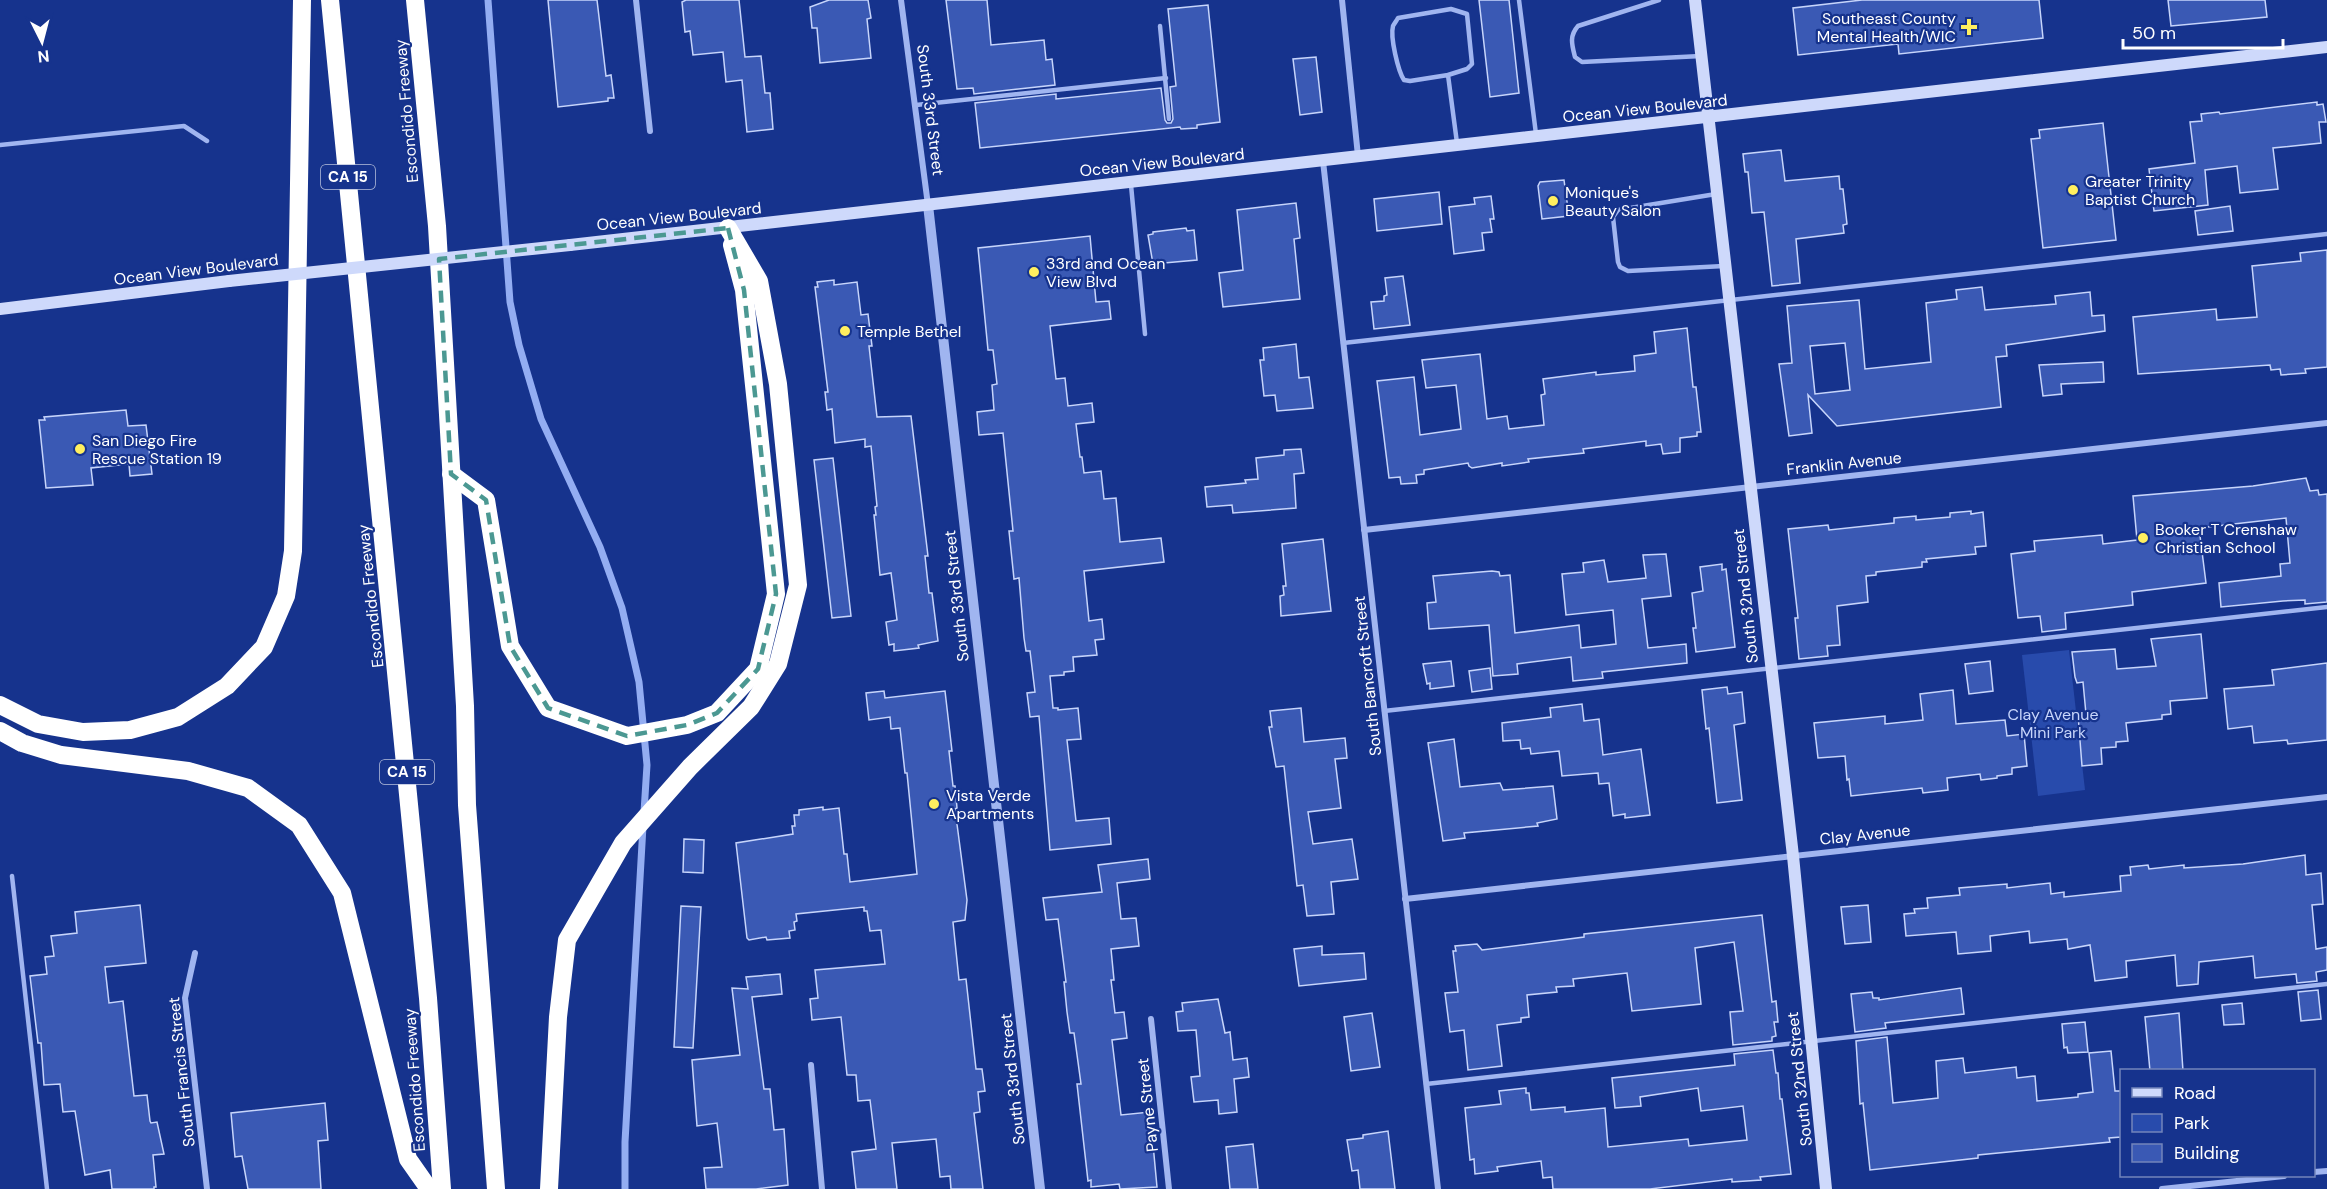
<svg xmlns="http://www.w3.org/2000/svg" width="2327" height="1189" font-family="'DM Sans',sans-serif">
	<rect width="100%" height="100%" fill="#16338d"/>
	<polygon fill="#284bac" points="2069,650 2085,790 2038,796 2022,655"/>
	<g fill="none" stroke-linecap="round" stroke-linejoin="round">
		<g stroke="#93adf2" stroke-width="7">
			<polyline points="488,0 510,302 519,345 541,419 600,547 622,608 639,682 647,765 644,812"/>
			<polyline points="625,1189 625,1142 643,826"/>
		</g>
	</g>
	<g fill="#3a59b4" stroke="#c7d5fb" stroke-width="1.5" fill-rule="evenodd">
		<polygon points="548,0 597,0 606,76 611,75 614,98 608,98 608,101 558,107"/>
		<polygon points="686,0 739,0 745,57 761,56 765,93 770,93 773,129 747,132 742,80 726,82 723,52 693,55 690,31 685,32 682,2"/>
		<polygon points="829,0 868,0 871,18 867,19 871,58 820,63 817,28 812,28 810,7"/>
		<polygon points="946,0 987,0 991,45 1044,40 1046,60 1052,59 1055,85 974,94 973,88 957,89"/>
		<polygon points="1479,0 1509,0 1519,93 1490,97"/>
		<polygon points="1862,0 2039,0 2043,38 1899,54 1898,44 1798,55 1793,8"/>
		<polygon points="2168,0 2265,0 2267,17 2171,26"/>
		<polygon points="1208,5 1220,122 1197,125 1197,128 1181,129 1180,127 980,148 975,103 1056,94 1056,99 1161,88 1165,120 1167,123 1171,123 1173,119 1170,87 1176,86 1168,9"/>
		<polygon points="1316,57 1322,112 1300,115 1293,59"/>
		<polygon points="2317,102 2317,105 2323,104 2326,122 2319,122 2321,143 2273,148 2278,189 2240,193 2237,166 2205,170 2208,205 2154,211 2149,169 2195,163 2190,122 2202,121 2201,114 2219,112 2220,114"/>
		<polygon points="2103,123 2116,240 2043,248 2031,139 2040,138 2039,130"/>
		<polygon points="1781,150 1785,181 1839,176 1840,189 1843,189 1847,224 1843,225 1844,233 1796,239 1800,283 1772,286 1764,212 1752,213 1748,172 1745,172 1743,154"/>
		<polygon points="1564,180 1569,216 1542,219 1538,186 1540,182"/>
		<polygon points="1439,192 1442,224 1377,231 1374,199"/>
		<polygon points="1491,196 1494,219 1490,219 1492,232 1482,233 1484,250 1454,254 1449,207 1475,204 1474,198"/>
		<polygon points="1296,203 1300,238 1294,239 1300,299 1223,307 1219,273 1243,270 1237,210"/>
		<polygon points="2230,206 2233,231 2198,235 2195,211"/>
		<polygon points="1186,228 1187,231 1194,230 1197,260 1153,264 1148,235 1153,234 1153,232"/>
		<polygon points="1090,236 1096,302 1109,301 1111,319 1050,326 1056,379 1065,378 1068,406 1092,403 1094,422 1076,424 1080,457 1082,457 1084,473 1101,471 1104,499 1116,498 1120,542 1161,538 1164,562 1084,571 1089,621 1102,619 1104,639 1095,640 1097,655 1073,657 1074,671 1064,672 1064,675 1050,676 1053,708 1058,708 1058,710 1078,708 1081,739 1067,740 1076,821 1109,818 1111,844 1050,850 1039,716 1030,717 1027,693 1035,692 1030,651 1026,651 1024,638 1019,578 1014,579 1009,531 1013,531 1003,433 979,435 977,412 994,410 992,385 997,384 993,350 988,350 978,248"/>
		<polygon points="2327,250 2327,367 2305,369 2306,373 2281,375 2280,369 2271,370 2270,365 2138,374 2133,317 2216,309 2217,320 2257,317 2252,266 2301,261 2300,253"/>
		<polygon points="1403,276 1410,325 1374,329 1371,302 1384,301 1384,296 1387,295 1385,278"/>
		<polygon points="834,280 834,285 857,282 861,315 868,314 872,346 869,346 877,417 911,416 928,556 925,556 929,593 932,593 938,641 918,645 919,648 894,651 894,644 889,645 886,622 897,620 891,573 880,575 874,515 876,515 875,507 877,506 871,446 865,447 865,439 835,443 832,409 827,410 825,392 828,392 815,287 818,287 817,282"/>
		<path d="M1982,287l3,23 71,-6 -1,-8 35,-4 2,24 12,-1 1,16 -99,14 1,11 -11,1 5,50 -164,19 -29,-31 4,38 -23,3 -10,-72 13,-1 -5,-57 72,-6 6,69 66,-7 -5,-59 31,-4 -1,-9zM1845,343l5,47 -35,4 -5,-48z"/>
		<polygon points="1687,328 1693,387 1696,387 1701,432 1697,432 1697,436 1680,438 1680,452 1663,454 1661,444 1646,446 1646,441 1583,449 1584,453 1528,459 1529,462 1502,466 1502,463 1472,468 1469,466 1468,463 1424,470 1424,474 1416,475 1417,483 1401,484 1400,477 1389,478 1377,381 1414,377 1420,435 1461,429 1456,385 1426,388 1422,360 1480,354 1487,419 1507,416 1509,429 1544,425 1541,395 1545,394 1543,379 1596,372 1596,375 1635,371 1634,356 1656,353 1654,332"/>
		<polygon points="1296,344 1299,378 1309,377 1313,408 1277,411 1275,395 1264,396 1260,360 1264,360 1263,348"/>
		<polygon points="2103,362 2104,382 2061,384 2062,394 2043,396 2039,365"/>
		<polygon points="126,410 128,426 146,425 152,474 130,476 129,464 91,468 93,485 46,488 39,420 45,420 44,417"/>
		<polygon points="1301,449 1304,473 1294,474 1296,508 1233,513 1232,505 1207,507 1205,487 1246,483 1245,480 1258,479 1256,458 1284,455 1284,450"/>
		<polygon points="833,458 851,616 832,618 814,460"/>
		<polygon points="2306,478 2310,491 2318,490 2319,495 2327,494 2327,602 2305,604 2305,600 2283,601 2221,607 2219,583 2281,576 2280,564 2290,563 2286,518 2199,528 2206,583 2132,592 2133,605 2065,613 2066,629 2042,632 2040,616 2018,618 2011,554 2035,551 2034,541 2102,535 2103,544 2137,540 2133,496 2253,486"/>
		<polygon points="1971,511 1971,514 1983,512 1986,546 1975,547 1976,554 1926,559 1927,562 1922,562 1922,567 1876,572 1876,575 1866,576 1868,602 1837,606 1840,645 1827,646 1828,656 1799,659 1795,618 1798,618 1788,529 1828,525 1829,530 1894,523 1894,518 1916,516 1916,520 1950,517 1950,513"/>
		<polygon points="1323,539 1331,611 1281,616 1280,596 1284,595 1283,586 1286,586 1282,544"/>
		<polygon points="1666,554 1671,596 1642,599 1648,648 1686,644 1687,663 1602,672 1603,678 1573,681 1571,657 1517,664 1518,674 1493,676 1489,625 1429,629 1427,603 1436,602 1433,576 1492,571 1499,572 1500,576 1510,575 1515,633 1579,625 1581,648 1616,644 1613,610 1566,615 1562,574 1584,572 1583,563 1604,560 1608,582 1646,578 1643,555"/>
		<polygon points="1722,564 1722,570 1726,569 1735,647 1696,652 1693,628 1696,628 1692,593 1703,591 1700,567"/>
		<polygon points="2201,634 2207,698 2170,701 2171,714 2162,715 2162,719 2126,723 2128,741 2116,742 2116,747 2101,748 2102,764 2082,766 2078,715 2086,714 2083,682 2077,683 2075,677 2072,652 2115,649 2117,669 2156,666 2151,639"/>
		<polygon points="1451,661 1454,686 1430,689 1430,683 1427,684 1423,664"/>
		<polygon points="1990,661 1993,691 1969,694 1965,664"/>
		<polygon points="2327,663 2327,740 2288,744 2287,740 2254,743 2252,726 2228,729 2224,689 2274,685 2272,670"/>
		<polygon points="1490,668 1492,689 1472,692 1469,671"/>
		<polygon points="1727,687 1728,694 1742,692 1745,723 1734,725 1742,800 1717,803 1709,728 1706,729 1702,690"/>
		<polygon points="1953,690 1956,724 2005,720 2007,736 2024,734 2027,766 2012,768 2012,774 1997,776 1997,778 1981,780 1980,774 1947,778 1948,790 1923,793 1922,788 1851,796 1849,779 1847,780 1845,756 1818,758 1814,723 1885,716 1885,724 1923,720 1920,694"/>
		<polygon points="884,691 885,698 945,691 952,751 949,751 953,786 955,786 957,808 955,809 967,900 965,920 953,922 959,980 966,979 976,1069 982,1069 985,1091 978,1092 980,1112 974,1113 983,1189 951,1189 950,1176 940,1177 936,1139 892,1143 897,1189 856,1189 852,1152 876,1149 870,1100 858,1101 856,1075 847,1075 841,1017 812,1020 810,999 818,998 815,970 885,964 881,930 870,931 867,911 864,911 864,907 796,914 797,921 794,922 795,930 789,931 790,938 767,940 766,937 749,940 747,938 736,843 793,834 792,826 795,826 794,815 799,815 799,810 823,807 823,810 839,808 844,854 847,854 850,882 917,874 907,773 905,773 900,728 891,729 890,717 869,720 866,693"/>
		<polygon points="1582,704 1584,721 1599,719 1603,755 1641,749 1650,815 1625,818 1625,814 1613,816 1609,783 1599,784 1598,773 1562,776 1559,751 1531,754 1530,748 1521,749 1520,740 1503,741 1502,723 1551,717 1550,708"/>
		<polygon points="1301,708 1304,742 1345,738 1347,758 1335,759 1341,808 1308,812 1313,844 1352,839 1358,879 1331,882 1334,914 1307,916 1303,885 1297,886 1284,766 1276,767 1269,727 1272,727 1270,711"/>
		<polygon points="1454,739 1460,787 1500,783 1503,790 1553,786 1557,819 1537,823 1538,826 1464,833 1465,838 1443,841 1428,743"/>
		<polygon points="684,839 704,840 703,873 683,872"/>
		<polygon points="2305,855 2306,875 2321,873 2323,904 2312,905 2316,949 2327,947 2327,970 2316,972 2317,981 2297,983 2296,974 2255,978 2253,956 2199,962 2198,984 2177,986 2175,955 2126,961 2127,977 2095,981 2090,945 2068,949 2067,939 2030,943 2029,931 1990,936 1991,951 1958,954 1956,932 1906,936 1904,914 1915,913 1914,909 1928,908 1927,898 1960,895 1959,888 2007,884 2007,888 2050,883 2051,894 2064,892 2064,897 2121,891 2120,876 2131,875 2130,867 2148,865 2149,869 2184,865 2184,868 2243,864"/>
		<polygon points="1148,859 1150,879 1117,883 1121,919 1136,918 1139,946 1111,949 1114,980 1111,980 1115,1013 1124,1012 1127,1038 1112,1040 1121,1115 1150,1112 1157,1187 1120,1189 1119,1184 1091,1187 1091,1180 1088,1181 1077,1084 1081,1084 1074,1033 1070,1033 1067,1012 1064,982 1066,982 1058,919 1046,920 1043,898 1102,892 1098,865"/>
		<polygon points="140,905 146,963 105,967 109,1003 123,1001 134,1096 147,1095 150,1121 151,1123 157,1122 164,1154 153,1155 156,1187 154,1187 154,1189 112,1189 110,1170 85,1175 75,1111 63,1112 60,1084 44,1085 41,1043 38,1043 30,976 47,974 45,957 54,956 51,936 77,933 75,912"/>
		<polygon points="1868,905 1871,942 1845,944 1841,907"/>
		<polygon points="681,906 701,907 693,1048 674,1047"/>
		<polygon points="1762,915 1772,1002 1776,1001 1778,1022 1774,1022 1776,1036 1772,1037 1772,1041 1733,1045 1730,1012 1743,1011 1734,942 1695,948 1701,1004 1632,1011 1627,973 1573,979 1574,986 1556,987 1557,992 1527,995 1529,1017 1521,1018 1521,1022 1497,1025 1502,1066 1468,1070 1464,1030 1450,1032 1445,993 1458,992 1453,951 1456,951 1455,946 1477,944 1482,950 1584,937 1584,934"/>
		<polygon points="1322,946 1322,955 1364,953 1366,979 1299,986 1294,949"/>
		<polygon points="780,974 782,994 752,997 764,1089 770,1089 774,1130 784,1129 788,1185 756,1189 706,1189 704,1168 722,1167 717,1123 697,1126 692,1060 740,1055 732,988 748,989 746,977"/>
		<polygon points="1961,988 1964,1014 1885,1023 1886,1028 1855,1032 1851,994 1872,992 1873,998 1879,998 1879,1000"/>
		<polygon points="2318,990 2321,1019 2301,1021 2298,992"/>
		<polygon points="1218,999 1225,1033 1230,1032 1233,1060 1247,1058 1249,1077 1234,1079 1237,1112 1219,1114 1218,1100 1194,1102 1191,1077 1200,1076 1196,1030 1178,1031 1176,1012 1183,1011 1182,1003"/>
		<polygon points="2242,1003 2244,1024 2224,1025 2222,1005"/>
		<polygon points="1372,1013 1380,1067 1351,1071 1344,1017"/>
		<polygon points="2179,1013 2183,1071 2150,1071 2145,1017"/>
		<polygon points="2085,1022 2088,1052 2068,1053 2067,1047 2064,1048 2062,1024"/>
		<polygon points="1887,1037 1893,1103 1938,1098 1936,1061 1963,1058 1965,1073 2016,1067 2017,1078 2035,1076 2037,1101 2078,1097 2078,1094 2093,1092 2089,1053 2111,1051 2115,1091 2121,1091 2121,1137 2109,1138 2110,1142 1978,1155 1978,1158 1870,1170 1863,1103 1860,1104 1856,1041"/>
		<polygon points="1773,1050 1776,1073 1778,1073 1780,1099 1782,1099 1791,1174 1760,1177 1761,1180 1732,1182 1732,1179 1650,1189 1553,1189 1552,1177 1543,1178 1541,1161 1497,1167 1498,1171 1475,1174 1474,1159 1470,1160 1465,1108 1501,1104 1499,1091 1526,1088 1526,1093 1529,1093 1531,1110 1565,1107 1565,1112 1605,1108 1608,1147 1688,1139 1689,1146 1747,1140 1743,1106 1701,1111 1698,1088 1640,1097 1641,1106 1615,1108 1612,1078 1735,1065 1734,1054"/>
		<polygon points="325,1103 328,1140 318,1141 321,1189 248,1189 242,1156 235,1157 231,1113"/>
		<polygon points="1388,1131 1395,1189 1360,1189 1358,1170 1352,1171 1347,1140 1363,1138 1363,1135"/>
		<polygon points="1253,1144 1258,1189 1230,1189 1226,1147"/>
	</g>
	<g fill="none" stroke-linecap="round" stroke-linejoin="round">
		<g stroke="#a0b5f0" stroke-width="4.5">
			<polyline points="1519,0 1536,134"/>
			<path d="M1659,0l-81,26c-9,10 -6,19 -3,31l7,5 119,-6"/>
			<polyline points="1160,26 1169,119"/>
			<path d="M1448,75l-38,6 -6,-1c-6,-9 -14,-43 -11,-54 1,-2 4,-6 5,-8l53,-9 16,5 5,50 -5,5 -19,6 9,68"/>
			<polyline points="916,105 1166,78"/>
			<polyline points="0,145 184,126 207,141"/>
			<polyline points="1131,185 1145,334"/>
			<polyline points="1716,194 1618,210 1613,217 1618,262 1620,267 1628,271 1724,266"/>
			<polyline points="1343,343 2327,234"/>
			<polyline points="1384,711 2327,607"/>
			<polyline points="12,876 47,1189"/>
			<polyline points="1426,1084 2327,984"/>
		</g>
		<g stroke="#a0b5f0" stroke-width="6">
			<polyline points="636,0 650,131"/>
			<polyline points="901,0 928,205"/>
			<polyline points="1342,0 1358,156"/>
			<polyline points="1323,161 1438,1189"/>
			<polyline points="1364,530 2327,423"/>
			<polyline points="1405,899 2327,797"/>
			<polyline points="195,953 185,998 207,1189"/>
			<polyline points="1151,1019 1169,1189"/>
			<polyline points="811,1065 822,1189"/>
			<polyline points="2314,1172 2327,1171"/>
			<polyline points="2162,1189 2284,1176"/>
		</g>
		<polyline stroke="#a0b5f0" stroke-width="10" points="928,205 1040,1189"/>
		<g stroke="#ced9fb" stroke-width="12">
			<polyline points="1695,0 1793,856 1826,1189"/>
			<polyline points="570,245 2327,47"/>
			<polyline points="0,309 229,281"/>
		</g>
		<g stroke="#fff" stroke-width="18">
			<polyline points="330,0 428,998 442,1189"/>
			<polyline points="415,0 437,226 465,706 467,805 496,1189"/>
			<polyline points="451,474 486,500 510,646 548,708 627,736 687,725 717,713 758,669 776,594 744,290 732,245"/>
			<polyline points="0,705 38,724 83,732 130,730 178,717 227,686 264,647 286,596 293,551 302,0"/>
			<polyline points="0,731 22,743 61,755 188,771 248,788 299,825 342,893 408,1159 429,1189"/>
			<polyline points="549,1189 558,1017 567,940 623,843 690,767 751,707 778,664 798,585 778,384 759,281 728,228"/>
		</g>
		<polyline stroke="#ced9fb" stroke-width="12" points="229,281 570,245"/>
	</g>
	<path fill="none" stroke="#4b9892" stroke-width="4.5" stroke-dasharray="12 8" stroke-linejoin="round" d="M728,228l16,62 32,304 -18,75 -41,44 -30,12 -60,11 -79,-28 -38,-62 -24,-146 -35,-26 -12,-215z"/>
	<g fill="#ffef5f" stroke="#16338d" stroke-width="2">
		<path d="M1966 18h6v6h6v6h-6v6h-6v-6h-6v-6h6z"/>
		<circle cx="2073" cy="190" r="6"/>
		<circle cx="1553" cy="201" r="6"/>
		<circle cx="1034" cy="272" r="6"/>
		<circle cx="845" cy="331" r="6"/>
		<circle cx="80" cy="449" r="6"/>
		<circle cx="2143" cy="538" r="6"/>
		<circle cx="934" cy="804" r="6"/>
	</g>
	<g text-anchor="middle" stroke-width="4.5" stroke-linejoin="round" paint-order="stroke">
		<g fill="#16338d" stroke="#b9c2dd" stroke-width="1.5">
			<rect x="321" y="165" width="54" height="24" rx="4.5"/>
			<rect x="380" y="760" width="54" height="24" rx="4.5"/>
		</g>
		<g font-size="15" font-weight="bold" fill="#fff">
			<text x="348" y="182">CA 15</text>
			<text x="407" y="777">CA 15</text>
		</g>
		<g font-size="16" fill="#fff" stroke="#16338d" text-anchor="start">
			<text x="1956" y="24" text-anchor="end">Southeast County<tspan x="1956" dy="18">Mental Health/WIC</tspan></text>
			<text x="2085" y="187">Greater Trinity<tspan x="2085" dy="18">Baptist Church</tspan></text>
			<text x="1565" y="198">Monique's<tspan x="1565" dy="18">Beauty Salon</tspan></text>
			<text x="1046" y="269">33rd and Ocean<tspan x="1046" dy="18">View Blvd</tspan></text>
			<text x="857" y="337">Temple Bethel</text>
			<text x="92" y="446">San Diego Fire<tspan x="92" dy="18">Rescue Station 19</tspan></text>
			<text x="2155" y="535">Booker T Crenshaw<tspan x="2155" dy="18">Christian School</tspan></text>
			<text x="946" y="801">Vista Verde<tspan x="946" dy="18">Apartments</tspan></text>
		</g>
		<g font-size="16" fill="#fff" stroke="#16338d">
			<text transform="translate(1645 108) rotate(-6)" y="6">Ocean View Boulevard</text>
			<text transform="translate(931 110) rotate(83)" y="6">South 33rd Street</text>
			<text transform="translate(406 111) rotate(-95)" y="6">Escondido Freeway</text>
			<text transform="translate(1162 162) rotate(-6)" y="6">Ocean View Boulevard</text>
			<text transform="translate(679 216) rotate(-6)" y="6">Ocean View Boulevard</text>
			<text transform="translate(196 269) rotate(-7)" y="6">Ocean View Boulevard</text>
			<text transform="translate(1844 463) rotate(-6)" y="6">Franklin Avenue</text>
			<text transform="translate(370 596) rotate(-96)" y="6">Escondido Freeway</text>
			<text transform="translate(956 596) rotate(-96)" y="6">South 33rd Street</text>
			<text transform="translate(1745 596) rotate(-96)" y="6">South 32nd Street</text>
			<text transform="translate(1367 676) rotate(-96)" y="6">South Bancroft Street</text>
			<text transform="translate(1865 834) rotate(-6)" y="6">Clay Avenue</text>
			<text transform="translate(181 1072) rotate(-96)" y="6">South Francis Street</text>
			<text transform="translate(1012 1079) rotate(-96)" y="6">South 33rd Street</text>
			<text transform="translate(1799 1079) rotate(-96)" y="6">South 32nd Street</text>
			<text transform="translate(414 1080) rotate(-94)" y="6">Escondido Freeway</text>
			<text transform="translate(1147 1105) rotate(-96)" y="6">Payne Street</text>
		</g>
		<g font-size="16" fill="#c7d5fb" stroke="#16338d">
			<text x="2053" y="720">Clay Avenue<tspan x="2053" dy="18">Mini Park</tspan></text>
		</g>
	</g>
	<rect x="2120" y="1069" width="195" height="108" fill="#16338d" stroke="#7385bb" stroke-width="1.5"/>
	<rect x="2132" y="1088" width="30" height="9" fill="#ced9fb" stroke="#7385bb" stroke-width="1.5"/>
	<text x="2174" y="1099" font-size="18" fill="#ffffff">Road</text>
	<rect x="2132" y="1114" width="30" height="18" fill="#284bac" stroke="#7385bb" stroke-width="1.5"/>
	<text x="2174" y="1129" font-size="18" fill="#ffffff">Park</text>
	<rect x="2132" y="1144" width="30" height="18" fill="#3a59b4" stroke="#7385bb" stroke-width="1.5"/>
	<text x="2174" y="1159" font-size="18" fill="#ffffff">Building</text>
	<g transform="translate(42 42) rotate(174)" stroke="#16338d" stroke-width="4.5" paint-order="stroke">
	<path d="M0-4.5L10 22L0 15L-10 22Z" fill="#ffffff"/>
	<text y="-9" font-size="16" font-weight="bold" text-anchor="middle" fill="#ffffff">N</text>
	</g>
	<path d="M2123 39v9h160v-9" fill="none" stroke="#ffffff" stroke-width="3"/>
	<text x="2132" y="39" font-size="18" fill="#ffffff" stroke="#16338d" stroke-width="4.5" paint-order="stroke">50 m</text>
</svg>
